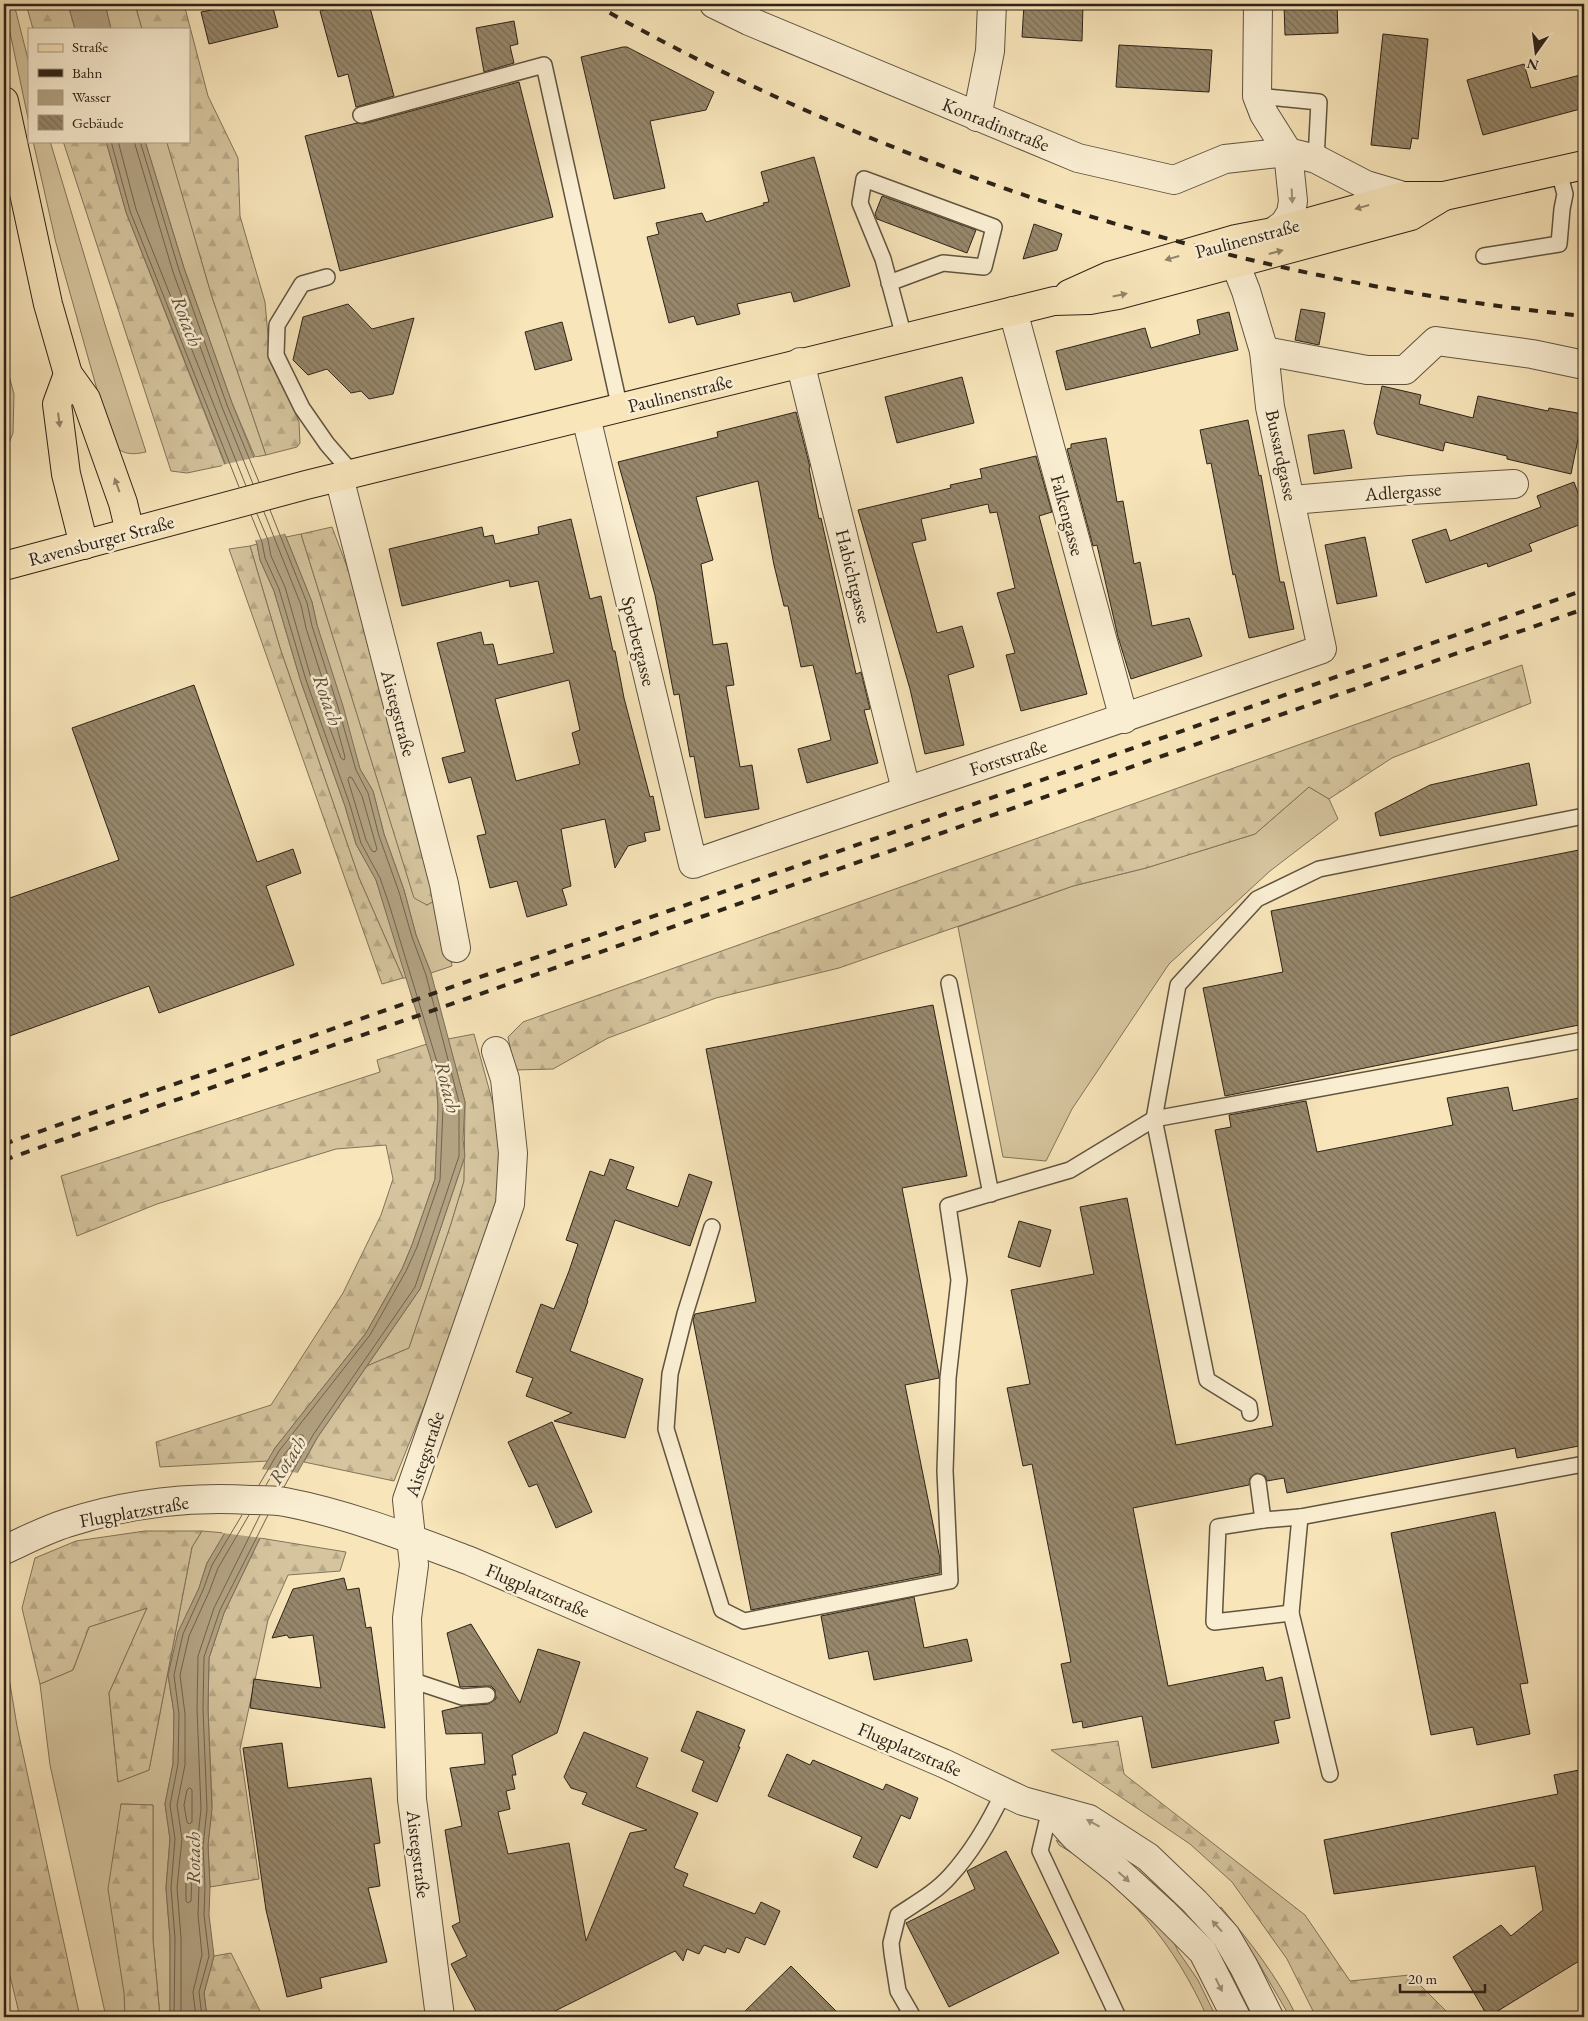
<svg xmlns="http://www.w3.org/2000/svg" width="1588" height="2021" font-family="'EB Garamond',serif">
	<defs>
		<pattern id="forest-firs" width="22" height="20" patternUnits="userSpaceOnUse" patternTransform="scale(1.25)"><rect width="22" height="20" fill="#d5c49e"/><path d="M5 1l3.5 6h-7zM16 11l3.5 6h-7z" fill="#b7a887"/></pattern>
		<pattern id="building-back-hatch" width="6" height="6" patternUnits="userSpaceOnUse" patternTransform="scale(1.25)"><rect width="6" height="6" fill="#97886c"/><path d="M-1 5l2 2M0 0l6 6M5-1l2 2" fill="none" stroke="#7c6f58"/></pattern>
	</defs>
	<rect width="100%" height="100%" fill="#f8e5ba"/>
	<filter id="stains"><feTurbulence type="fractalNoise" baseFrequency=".004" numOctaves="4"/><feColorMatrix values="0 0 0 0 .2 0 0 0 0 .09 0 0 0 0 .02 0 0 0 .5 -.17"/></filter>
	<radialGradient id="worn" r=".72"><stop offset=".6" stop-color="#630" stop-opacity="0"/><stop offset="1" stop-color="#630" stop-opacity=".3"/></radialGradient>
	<g fill="#d5c49e" stroke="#81745b">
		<polygon points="4,4 14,4 29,63 29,123"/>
		<polygon points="105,4 135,4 142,29 111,29"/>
		<path d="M33,141h17l56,187 40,124c-14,3 -24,3 -34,-9l-56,-200z"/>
		<polygon points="145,141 167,141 212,297 266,455 255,457 232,403 184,268"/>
		<polygon points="4,357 14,394 13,433 4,456"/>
		<polygon points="301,534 414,897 427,905 439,898 452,966 431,973 416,935 404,890 384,834 373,791 360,769 317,625 312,602 286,537"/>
		<polygon points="257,544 260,560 274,591 301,682 345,806 356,844 376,880 407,978 403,978 359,878 280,648 250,546"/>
		<polygon points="1309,787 1329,799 1338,819 1270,871 1169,964 1072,1109 1046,1161 1003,1157 958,927 1073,886 1146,868 1255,834"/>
		<polygon points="465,1156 464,1181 451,1224 409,1348 367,1366 420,1289"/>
		<polygon points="202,1531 225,1533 207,1563 199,1588 179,1632 168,1675 174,1713 173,1764 165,1804 170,1839 166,1888 170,1938 170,2017 160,2017 153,1940 153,1805 121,1804 125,2017 106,2017 50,1765 40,1684 73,1670 89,1627 147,1608 109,1693 118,1782 149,1770 192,1547"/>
		<path d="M1056,1840l43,25 69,65 10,21 20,29 18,37h-9c-31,-71 -81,-132 -148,-172z"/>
		<path d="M1221,1907c29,35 56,69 76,110h-7l-35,-60 -38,-45z"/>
	</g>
	<g fill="url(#forest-firs)" stroke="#81745b">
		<polygon points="26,4 68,4 75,29 33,29"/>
		<polygon points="135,4 184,4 208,96 238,158 240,216 265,302 269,347 299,422 300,443 297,447 266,455 212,297 167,143 167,141 189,141 189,29 142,29"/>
		<polygon points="63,141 106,141 126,212 225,465 187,473 171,471"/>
		<polygon points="332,527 349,572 361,587 439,898 427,905 414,898 301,534"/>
		<polygon points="250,546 280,648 359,878 403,978 382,984 229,549"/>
		<polygon points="1522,665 1531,703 1392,758 1329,799 1309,787 1255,834 1146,868 1073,886 839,968 716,998 608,1038 553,1069 515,1070 508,1037 523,1022"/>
		<polygon points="474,1034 506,1151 495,1222 462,1312 394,1481 304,1462 317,1438 367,1366 409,1348 451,1224 464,1181 465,1102 448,1039"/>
		<polygon points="427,1044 436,1076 438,1108 435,1179 412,1245 402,1269 366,1333 275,1448 268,1461 160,1467 156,1442 271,1405 343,1293 381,1215 393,1179 386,1145 336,1149 157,1204 77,1236 61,1176 380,1072 377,1060"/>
		<polygon points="145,1531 202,1531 192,1547 149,1770 118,1782 109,1693 147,1608 89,1627 73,1670 40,1684 22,1608 35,1558 76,1541"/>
		<polygon points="260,1538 346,1552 340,1571 288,1575 268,1620 240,1749 259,1879 210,1887 208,1845 212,1805 208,1709 209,1658 224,1613"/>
		<polygon points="4,1634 9,1639 9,1678 17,1726 80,2017 20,2017 4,1951"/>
		<polygon points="1118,1741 1124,1774 1305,1915 1350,1981 1410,1975 1452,2017 1316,2017 1287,1959 1232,1882 1190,1844 1051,1750"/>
		<polygon points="121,1804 153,1805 153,1940 160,2017 125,2017 124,1993 108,1889"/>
		<polygon points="231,1953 263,2017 207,2017 204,1993 214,1956"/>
	</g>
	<g fill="#b3a383" stroke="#7d7058">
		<polygon points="68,4 105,4 111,29 75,29"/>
		<polygon points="106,141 145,141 184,268 232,403 312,602 317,625 343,706 360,769 373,791 384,834 404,890 416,935 431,973 465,1102 463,1139 465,1156 420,1289 317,1438 258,1542 224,1613 209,1658 208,1709 212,1809 208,1845 210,1887 209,1915 214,1956 204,1993 207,2017 170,2017 170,1938 166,1888 170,1839 165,1804 173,1764 174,1713 168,1675 178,1632 199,1588 207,1563 275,1448 366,1333 402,1269 412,1245 435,1179 438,1108 436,1076 376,880 356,844 345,806 301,682 274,591 260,560 257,544 126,212"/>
	</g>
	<g fill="#f8e5ba">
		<polygon points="257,457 287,533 253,541 222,465"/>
		<polygon points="260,1469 300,1473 263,1538 222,1533"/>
	</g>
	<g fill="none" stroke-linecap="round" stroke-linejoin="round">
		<g stroke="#70634e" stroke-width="1">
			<polyline points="111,141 130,211 239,487"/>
			<polyline points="118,141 136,209 246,486"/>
			<polyline points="134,141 173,272 222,407 253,484"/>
			<polyline points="140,141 179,270 227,405 259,482"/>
			<polyline points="270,510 307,603 312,626 338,707 356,770 368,793 379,836 399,892 412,937 426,975 459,1102 459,1156 415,1287 313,1435 284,1487"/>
			<polyline points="257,514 268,540 271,556 285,587 311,678 341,758 344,760 345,757 332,709 306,628 301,605 264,512"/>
			<polyline points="251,515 262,542 265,558 279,589 306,680 350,805 361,843 380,878 389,904 441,1075 443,1108 440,1180 417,1247 406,1271 370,1335 279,1451 259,1485"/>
			<polygon points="350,777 352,778 362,796 377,849 375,852 372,851 366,840 348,780"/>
			<polyline points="266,1485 284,1455 300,1435 303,1435 304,1438 277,1486"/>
			<polygon points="190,1788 192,1790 192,1822 189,1824 187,1822 184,1805 187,1790"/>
			<path d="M189,1874c4,7 2,18 2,27l-3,2 -2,-2v-25z"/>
			<polyline points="174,2017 175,1938 171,1888 175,1839 170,1805 178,1764 179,1714 174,1675 183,1634 203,1590 212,1565 242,1515"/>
			<polyline points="181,2017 181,1938 177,1888 182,1839 177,1805 185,1765 185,1714 180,1675 189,1636 209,1592 218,1568 249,1515"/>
			<polyline points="196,2017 193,1992 202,1955 198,1915 199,1887 197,1846 201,1809 197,1709 198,1656 214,1608 260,1515"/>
			<polyline points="202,2017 199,1992 209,1956 204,1915 205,1887 203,1846 207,1809 203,1709 204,1657 220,1610 268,1515"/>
		</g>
	</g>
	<g fill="url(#building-back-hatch)" stroke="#2d2318" fill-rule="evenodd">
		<polygon points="210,4 272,4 278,27 209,44 201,12 212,10"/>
		<polygon points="346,4 369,4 394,96 356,107 348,74 338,77 320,11"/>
		<polygon points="1024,4 1083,4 1082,41 1022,37"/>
		<polygon points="1284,4 1337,4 1338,33 1285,35"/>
		<polygon points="514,21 518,44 510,46 514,63 484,72 476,28"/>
		<polygon points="1383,34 1428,39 1418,139 1412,138 1410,149 1371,145"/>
		<polygon points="1119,45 1212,50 1209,92 1116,87"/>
		<polygon points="623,47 627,47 714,92 706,110 650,121 665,188 614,199 581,57"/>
		<polygon points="1524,64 1531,88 1584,74 1584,108 1483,135 1467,80"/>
		<polygon points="519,82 553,217 340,271 305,136 357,123 363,124"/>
		<polygon points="814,157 850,286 794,302 791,292 737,304 740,314 697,325 694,316 669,323 647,237 659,234 656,223 702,213 706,222 764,205 763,203 769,202 761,172"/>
		<polygon points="882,196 976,230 967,253 877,219 875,214"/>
		<polygon points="1034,224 1062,234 1057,250 1023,259"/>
		<polygon points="348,304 372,329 414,318 393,394 369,399 361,391 351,393 327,369 308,375 293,360 303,317"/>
		<polygon points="1301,309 1325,313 1319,345 1295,340"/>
		<polygon points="1229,312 1238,350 1066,390 1056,351 1145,328 1151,348 1200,334 1197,320"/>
		<polygon points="562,322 572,360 535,370 525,332"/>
		<polygon points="962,377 974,423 897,443 885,397"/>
		<polygon points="1382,386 1421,395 1419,404 1473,418 1478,396 1548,411 1549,408 1583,414 1571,474 1507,459 1507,456 1445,442 1443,451 1377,434 1374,423"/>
		<polygon points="796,412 810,467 809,468 819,519 821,518 856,674 861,672 870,709 864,710 878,763 807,783 798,749 831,740 813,665 801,667 788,606 784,606 774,565 758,481 696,497 713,560 701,564 713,645 727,643 734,685 726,686 740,767 752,765 759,809 705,818 694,756 690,757 679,694 674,695 655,595 618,462 718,437 717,432"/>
		<polygon points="1248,420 1259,476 1261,475 1280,582 1284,582 1294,629 1249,638 1235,574 1233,575 1211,463 1207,464 1200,430"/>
		<polygon points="1344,430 1352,468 1314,474 1308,435"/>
		<polygon points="1106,438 1117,502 1123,501 1134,564 1140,562 1152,626 1189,618 1202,656 1131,679 1118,637 1097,545 1093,546 1067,449 1071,448 1071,444"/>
		<polygon points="1036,456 1052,512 1039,516 1087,694 1021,711 1006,655 1015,653 997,593 1015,588 997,512 990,513 988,504 921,519 926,540 912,543 937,633 962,626 974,667 948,675 964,745 925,754 910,689 858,510 951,488 950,485 982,478 980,469"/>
		<polygon points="1574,482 1584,509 1584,523 1529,544 1532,551 1488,567 1487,563 1426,583 1412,540 1446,529 1450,541 1541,507 1537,496"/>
		<path d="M571,519l19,80 11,-3 12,55h2l9,47 26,99 3,-1 7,34 -16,3 2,8 -18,5 -13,22 -10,-49 -44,10 10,57 -9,3 5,16 -40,12 -10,-36 -27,7 -13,-52 9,-2 -15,-57 -22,6 -7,-25 23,-6 -28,-109 44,-11 3,13 9,-1 5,21 56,-12 -16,-72 -28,6 -1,-7 -107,26 -13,-57 93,-22 2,10 9,-2 2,9 44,-10 -1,-7zM569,680l11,50 -8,3 8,31 -64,17 -21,-82z"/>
		<polygon points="1365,537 1377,596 1337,604 1325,545"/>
		<polygon points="194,685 257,862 293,849 301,873 266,886 294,965 159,1013 149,986 4,1038 4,900 119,860 72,728"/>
		<polygon points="1529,763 1537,805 1380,836 1375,813 1430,785"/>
		<polygon points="1584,849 1584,1024 1225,1096 1203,988 1283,972 1271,911"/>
		<polygon points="933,1005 967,1176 902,1188 939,1374 939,1378 905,1385 940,1559 940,1573 751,1610 693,1320 695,1314 756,1302 706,1049"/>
		<polygon points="1508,1087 1513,1111 1584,1097 1584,1445 1517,1458 1515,1448 1287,1493 1284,1478 1267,1481 1265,1476 1257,1473 1250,1478 1249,1485 1133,1508 1168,1686 1263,1667 1266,1681 1282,1677 1290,1718 1274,1721 1279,1743 1152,1768 1142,1716 1083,1728 1082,1721 1073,1723 1061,1664 1071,1662 1032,1464 1023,1466 1007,1388 1030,1384 1011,1290 1094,1274 1080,1207 1127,1198 1176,1445 1273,1426 1215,1130 1231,1127 1229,1115 1306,1101 1317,1152 1453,1125 1447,1098"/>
		<polygon points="610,1159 634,1167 626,1189 678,1207 689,1174 712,1182 690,1246 615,1220 587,1301 588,1301 570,1351 643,1379 625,1438 554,1421 572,1413 526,1396 533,1378 516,1372 541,1304 554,1309 569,1271 578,1244 566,1240 590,1171 604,1176"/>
		<polygon points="1019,1221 1051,1230 1040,1267 1008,1257"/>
		<polygon points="552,1422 592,1512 556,1528 537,1484 529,1487 508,1442"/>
		<polygon points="1495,1512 1528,1683 1520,1684 1530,1734 1477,1745 1473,1727 1431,1735 1391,1533"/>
		<polygon points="344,1578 347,1590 359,1588 366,1628 371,1627 385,1728 250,1708 254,1679 321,1688 313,1635 289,1638 287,1635 272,1638 293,1589"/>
		<polygon points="914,1597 924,1648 967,1639 972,1661 874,1680 868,1651 829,1659 821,1616"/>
		<polygon points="471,1624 520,1703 538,1649 580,1662 557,1733 512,1755 516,1775 512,1775 515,1789 506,1791 510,1809 498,1812 508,1854 569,1843 586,1941 630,1833 647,1830 582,1804 587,1793 571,1788 564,1777 584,1732 648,1758 636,1787 698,1813 674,1868 688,1874 683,1886 755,1914 761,1902 780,1911 765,1945 746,1937 739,1953 727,1948 725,1953 704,1945 699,1954 687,1949 683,1961 675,1951 543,2017 479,2017 451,1964 467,1956 452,1926 460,1922 445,1830 462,1826 450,1768 485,1764 482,1733 446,1734 442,1711 463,1706 488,1704 496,1699 495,1690 491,1686 460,1687 447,1633"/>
		<polygon points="697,1711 745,1730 738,1747 740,1747 717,1802 692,1791 704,1761 681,1751"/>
		<polygon points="282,1743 288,1788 371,1778 380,1843 374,1844 380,1886 368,1888 387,1962 320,1978 322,1988 287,1997 266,1910 243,1748"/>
		<polygon points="787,1754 810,1765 813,1760 883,1790 886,1784 918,1798 910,1819 901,1815 877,1868 853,1857 862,1837 768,1796"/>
		<polygon points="1584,1769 1584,1958 1488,2017 1453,1957 1501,1925 1511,1936 1543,1910 1535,1866 1334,1894 1324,1840 1558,1794 1554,1775"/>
		<polygon points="1006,1851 1059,1953 949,2007 906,1923 975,1889 967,1871"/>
		<polygon points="791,1966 842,2017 739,2017"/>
	</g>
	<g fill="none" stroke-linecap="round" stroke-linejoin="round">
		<g stroke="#605440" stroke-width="18">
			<g id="service">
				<polyline points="1257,96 1319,102 1316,159"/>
				<polyline points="361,115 544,65 620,409"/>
				<polyline points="1484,256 1559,244 1562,209 1565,194 1559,172"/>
				<polyline points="327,277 302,284 277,325 276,355 302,408 327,444 353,474"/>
				<polyline points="889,283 943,263 984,267 994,227 864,179 860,203 883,259 904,337"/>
				<polyline points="949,983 991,1194"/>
				<polyline points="712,1227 685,1314 670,1374 666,1429 722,1610 744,1621 950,1581 945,1471 948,1378 959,1280 948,1206 1070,1170 1154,1119 1584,1040"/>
				<polyline points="1250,1413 1249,1406 1207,1380 1154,1119 1178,985 1257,899 1319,869 1584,816"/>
				<polyline points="1258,1482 1263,1520 1300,1517 1584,1464"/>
				<polyline points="1300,1517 1291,1613 1330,1774"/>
				<polyline points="1263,1520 1218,1527 1214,1622 1291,1613"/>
				<polyline points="408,1679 462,1697 487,1695"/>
				<polyline points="1050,1809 1040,1851 1118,2017"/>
				<path d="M913,2017l-15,-26 -6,-38 -1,-10 7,-28c18,-12 38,-23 52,-39 23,-25 40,-55 54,-85"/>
			</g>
		</g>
		<g stroke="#605440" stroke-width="30">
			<g id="minor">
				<polyline points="714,4 749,21 1078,158 1174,180 1225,159 1288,152 1316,159 1366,185 1403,196"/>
				<polyline points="1258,4 1257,96 1264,114 1288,152 1293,201 1291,213 1284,224 1273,232"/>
				<polyline points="977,117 990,51 992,4"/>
				<polyline points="1013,311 1124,719"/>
				<polyline points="1264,351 1367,370 1405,370 1436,341 1532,354 1584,365"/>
				<polyline points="800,362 906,790"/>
				<path d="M586,417l107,447c209,-73 420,-141 629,-215l-52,-242 -6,-56 -18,-60 -11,-28"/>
				<polyline points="339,477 444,884 456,948"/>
				<polyline points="1292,500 1410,490 1514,484"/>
				<polyline points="440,2017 412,1799 407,1618 414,1565 407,1500 510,1204 513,1153 505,1079 496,1051"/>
			</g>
		</g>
		<g stroke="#605440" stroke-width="30">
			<g id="tertiary">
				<path d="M4,1550c20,-9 41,-20 63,-27 59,-19 122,-27 184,-23 11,0 23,0 34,2 63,12 124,36 185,59l473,202 80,38 66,18 59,38 47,45 31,34 18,31 25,50"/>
				<polyline points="1050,1809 1075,1837 1118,1871 1163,1912 1203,1952 1236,2017"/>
			</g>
		</g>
		<g stroke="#2d2318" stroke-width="30">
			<g id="primary">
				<polyline points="4,101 48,304 68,374 86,399 123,503 130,532"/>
				<polyline points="1069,294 1109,276 1236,239 1273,232 1403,196 1444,196 1584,165"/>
				<polyline points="68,374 57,404 66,474 84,545"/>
				<polyline points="4,566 306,485 1054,301 1090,300 1118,295 1411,216 1444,196"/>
			</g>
		</g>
		<use href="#service" stroke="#faeed2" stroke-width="15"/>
		<use href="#minor" stroke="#faeed2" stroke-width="28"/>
		<use href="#tertiary" stroke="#faeed2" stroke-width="28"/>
		<use href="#primary" stroke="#f8e5ba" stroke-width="28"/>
		<g stroke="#2d2318" stroke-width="4" stroke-dasharray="9 9" stroke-linecap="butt">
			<path d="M594,4c300,170 648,278 990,312"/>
			<polyline points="4,1144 1584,590"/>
			<polyline points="4,1160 1584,609"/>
		</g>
	</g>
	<defs><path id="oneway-solid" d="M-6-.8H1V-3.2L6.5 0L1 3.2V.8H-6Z" transform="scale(1.25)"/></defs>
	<g fill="#9e937e">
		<use href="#oneway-solid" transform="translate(1292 196) rotate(87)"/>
		<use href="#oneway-solid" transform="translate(1093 1823) rotate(-151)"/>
		<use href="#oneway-solid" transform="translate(1124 1877) rotate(42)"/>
		<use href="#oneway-solid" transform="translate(1217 1926) rotate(-132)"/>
		<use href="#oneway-solid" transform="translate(1219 1985) rotate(63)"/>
	</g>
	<g fill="#928469">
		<use href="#oneway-solid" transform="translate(1362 207) rotate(164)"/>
		<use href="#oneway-solid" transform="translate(1276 252) rotate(-15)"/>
		<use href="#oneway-solid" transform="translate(1172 258) rotate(164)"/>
		<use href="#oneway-solid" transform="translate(1120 295) rotate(-12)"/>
		<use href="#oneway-solid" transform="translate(59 420) rotate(83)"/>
		<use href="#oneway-solid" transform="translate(117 485) rotate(-110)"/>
	</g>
	<g text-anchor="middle" stroke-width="5" stroke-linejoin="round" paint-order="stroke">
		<g font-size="19" fill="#2d2318" stroke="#faeed2">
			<text transform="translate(996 124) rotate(22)" y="7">Konradinstraße</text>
			<text transform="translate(1247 238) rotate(-15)" y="7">Paulinenstraße</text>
			<text transform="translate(680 393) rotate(-14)" y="7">Paulinenstraße</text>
			<text transform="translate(1282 455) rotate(78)" y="7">Bussardgasse</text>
			<text transform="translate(1403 491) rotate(-4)" y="7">Adlergasse</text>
			<text transform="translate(1068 515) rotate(75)" y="7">Falkengasse</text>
			<text transform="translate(101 540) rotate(-15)" y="7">Ravensburger Straße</text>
			<text transform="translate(854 576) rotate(76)" y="7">Habichtgasse</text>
			<text transform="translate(639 641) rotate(76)" y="7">Sperbergasse</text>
			<text transform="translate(399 713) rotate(75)" y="7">Aistegstraße</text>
			<text transform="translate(1008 757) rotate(-18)" y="7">Forststraße</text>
			<text transform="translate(424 1454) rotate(-72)" y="7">Aistegstraße</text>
			<text transform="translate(134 1511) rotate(-10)" y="7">Flugplatzstraße</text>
			<text transform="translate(538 1590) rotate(23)" y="7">Flugplatzstraße</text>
			<text transform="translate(910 1749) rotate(23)" y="7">Flugplatzstraße</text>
			<text transform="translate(419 1854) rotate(83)" y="7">Aistegstraße</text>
		</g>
		<g font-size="20" font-style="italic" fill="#5c503d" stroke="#faeed2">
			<text transform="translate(187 321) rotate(69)" y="7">Rotach</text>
			<text transform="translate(328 700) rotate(71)" y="7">Rotach</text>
			<text transform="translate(448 1087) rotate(76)" y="7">Rotach</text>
			<text transform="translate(287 1460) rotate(-58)" y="7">Rotach</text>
			<text transform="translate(193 1858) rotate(-90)" y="7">Rotach</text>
		</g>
	</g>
	<rect width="1588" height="2021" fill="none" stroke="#f8e5ba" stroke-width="20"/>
	<rect x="5" y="5" width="1578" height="2011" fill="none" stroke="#2d2318" stroke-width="2.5"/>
	<rect x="10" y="10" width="1568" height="2001" fill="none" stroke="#2d2318"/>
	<rect x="28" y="28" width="162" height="115" fill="#faeed2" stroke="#a89d88"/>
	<rect x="38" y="44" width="25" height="8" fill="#f8e5ba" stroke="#a89d88"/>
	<text x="72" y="52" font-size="15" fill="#2d2318">Straße</text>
	<rect x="38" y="69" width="25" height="8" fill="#2d2318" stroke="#a89d88"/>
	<text x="72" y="78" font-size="15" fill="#2d2318">Bahn</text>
	<rect x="38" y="90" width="25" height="15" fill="#b3a383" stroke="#a89d88"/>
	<text x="72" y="102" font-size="15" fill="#2d2318">Wasser</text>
	<rect x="38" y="115" width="25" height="15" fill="url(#building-back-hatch)" stroke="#a89d88"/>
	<text x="72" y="128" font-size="15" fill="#2d2318">Gebäude</text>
	<g transform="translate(1536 52) rotate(194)" stroke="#faeed2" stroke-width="4" paint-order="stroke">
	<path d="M0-4L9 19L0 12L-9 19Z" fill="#2d2318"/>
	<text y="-8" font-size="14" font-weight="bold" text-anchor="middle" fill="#2d2318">N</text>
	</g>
	<path d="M1400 1984v8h85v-8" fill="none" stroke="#2d2318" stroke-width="2.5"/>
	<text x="1408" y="1984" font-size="15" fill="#2d2318" stroke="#faeed2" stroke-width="4" paint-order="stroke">20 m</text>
	<rect width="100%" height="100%" filter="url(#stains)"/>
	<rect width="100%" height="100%" fill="url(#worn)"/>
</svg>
